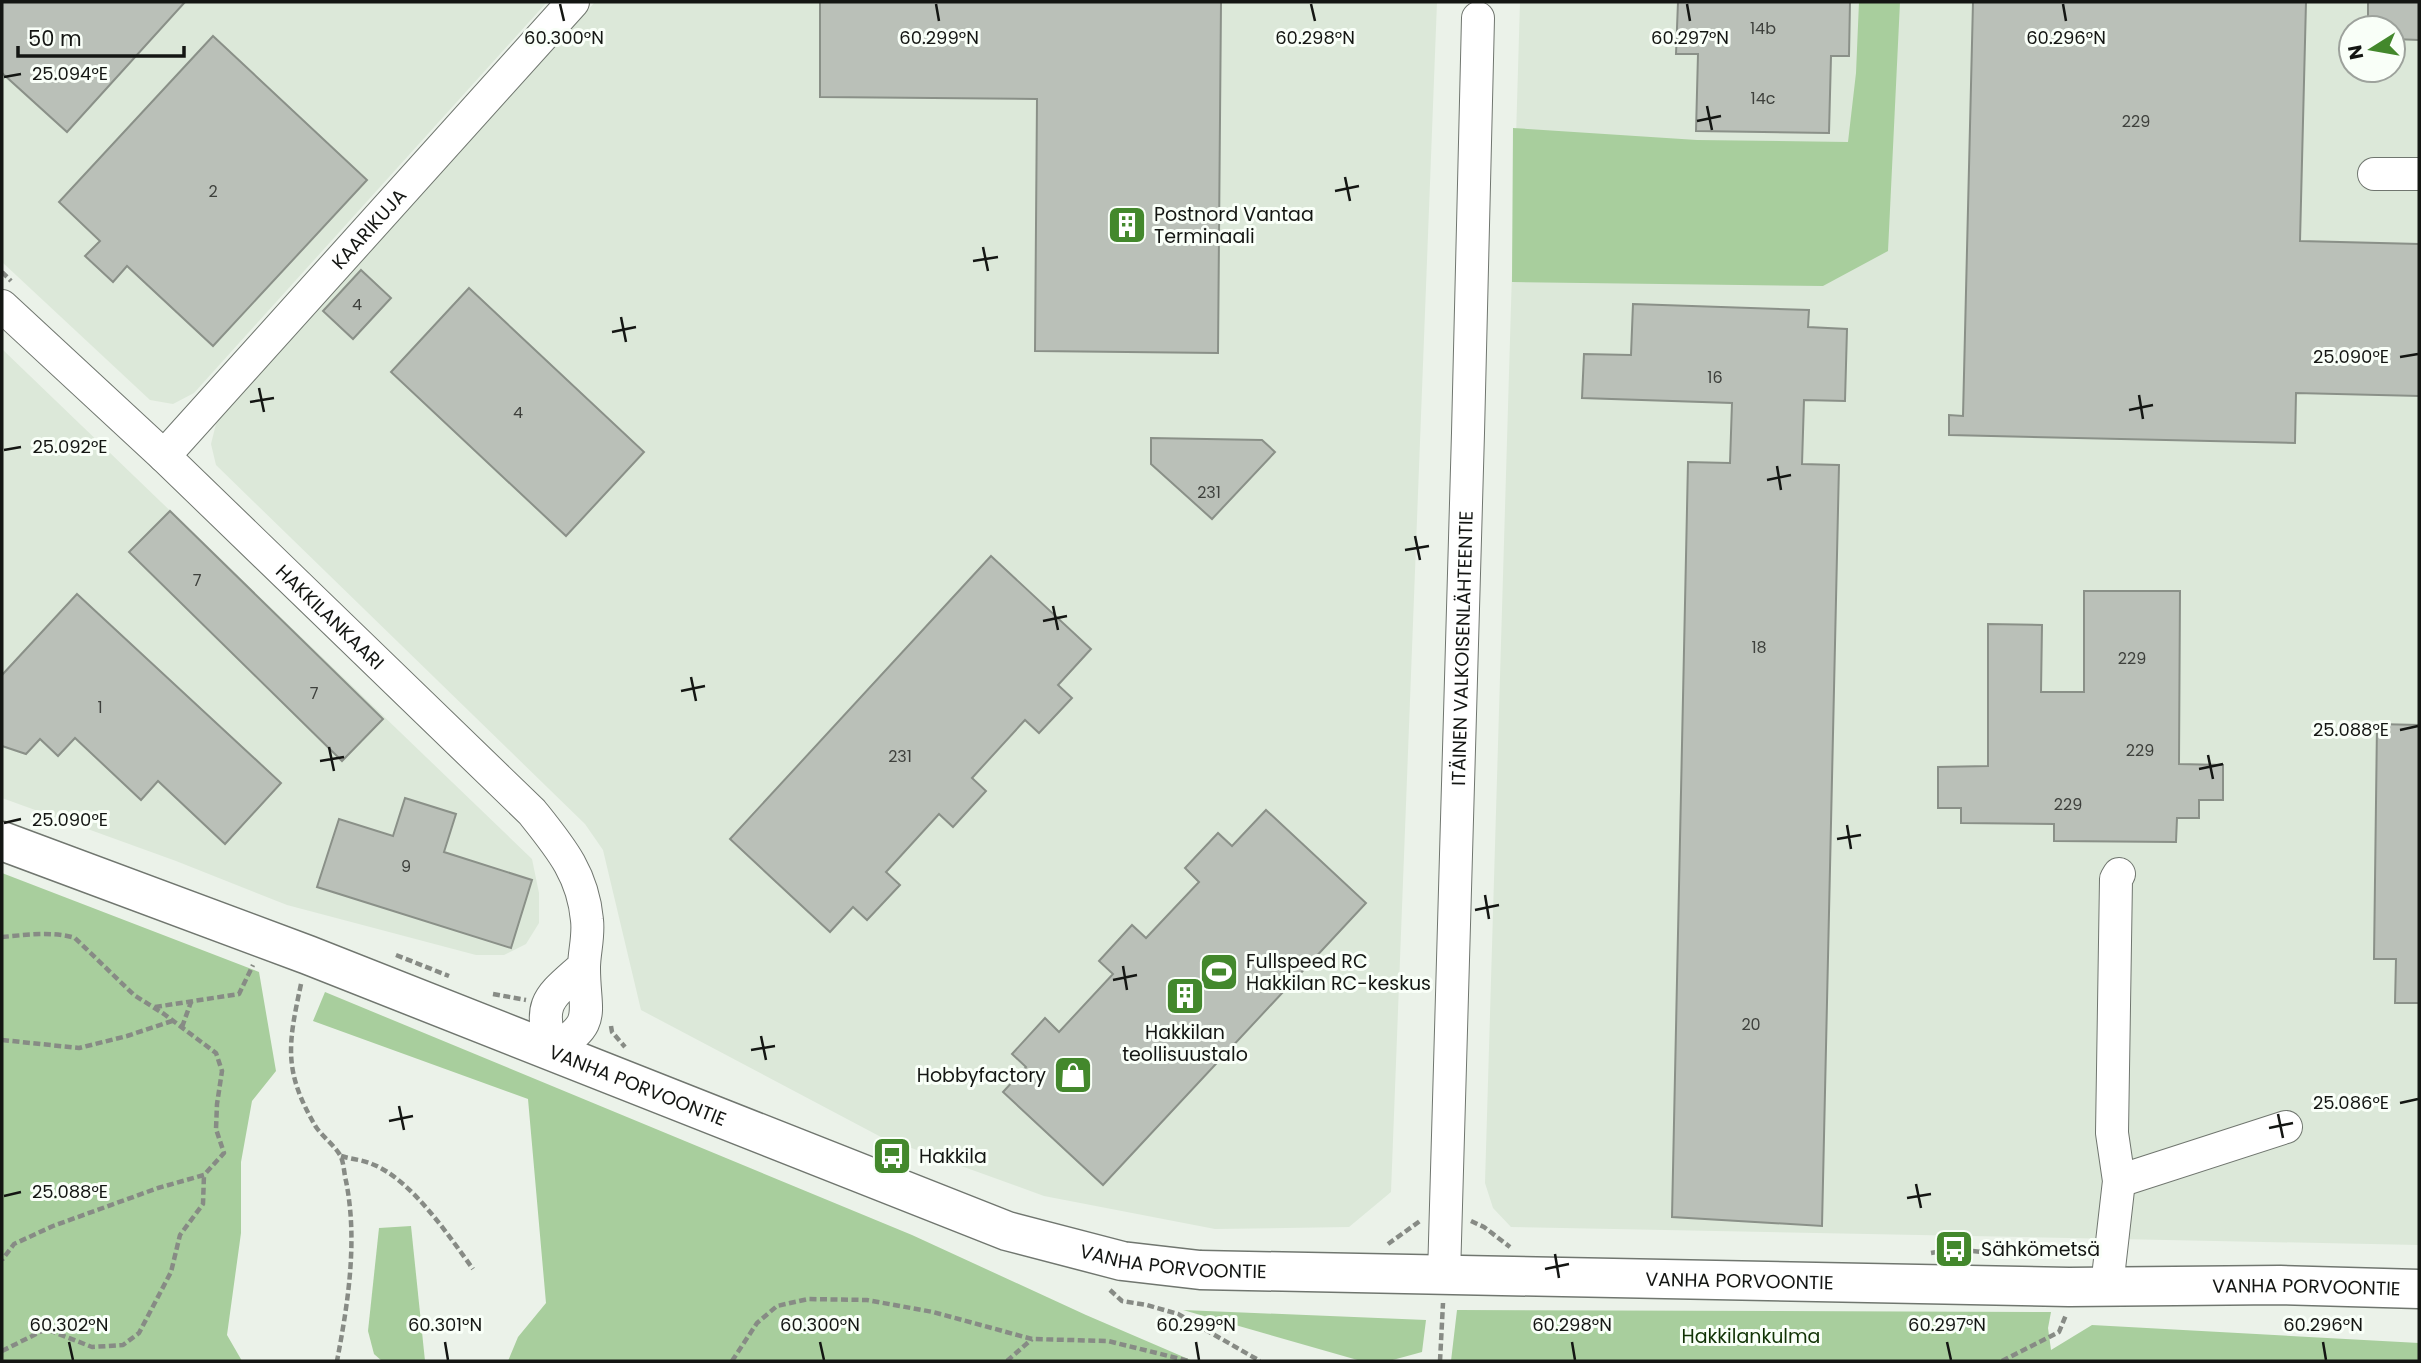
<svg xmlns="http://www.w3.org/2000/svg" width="2421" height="1363" font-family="Poppins,sans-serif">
	<rect width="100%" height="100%" fill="#ebf2e9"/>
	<g fill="#dce8d9" fill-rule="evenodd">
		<polygon points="2,2 547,2 194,393 173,404 150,400 2,262"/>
		<polygon points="595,2 1437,2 1391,1192 1349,1227 1215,1229 1044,1196 881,1137 641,1010 603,850 585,824 216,465 211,444 217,420"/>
		<path d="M1520,2h899v1243l-908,-18 -18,-19 -8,-25zM2351,28h42v42h-42z"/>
		<polygon points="2,349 532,859 539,893 539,923 526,944 504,955 476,955 287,905 176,861 2,798"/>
	</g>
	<g fill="#a8ce9d">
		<polygon points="1859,2 1900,2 1888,251 1823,286 1512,282 1513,128 1697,140 1848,142 1856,73"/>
		<polygon points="2,873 259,972 276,1071 252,1101 241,1162 241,1233 227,1335 242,1361 2,1361"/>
		<polygon points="325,992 912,1235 1086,1315 1193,1361 508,1361 518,1337 546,1303 528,1099 313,1021"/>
		<polygon points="411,1226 425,1361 382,1361 374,1354 368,1331 379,1228"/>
		<polygon points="1183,1310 1426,1320 1422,1352 1389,1361 1361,1361"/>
		<polygon points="1457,1310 2051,1312 2048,1328 2051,1350 2092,1325 2419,1343 2419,1361 1451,1361"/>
	</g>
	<g fill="#bac0b8" stroke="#8a9088" stroke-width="2">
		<polygon points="2,2 185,2 67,132 2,73"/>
		<polygon points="820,2 1221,2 1218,353 1035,351 1037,99 820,97"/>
		<polygon points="1678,2 1850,2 1849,56 1831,56 1829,133 1696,131 1698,54 1676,54"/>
		<polygon points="1973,2 2306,2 2300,241 2419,244 2419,396 2296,393 2295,443 1949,435 1949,415 1963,416"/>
		<polygon points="2368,2 2419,2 2419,40 2393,39 2393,28 2368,28"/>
		<polygon points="213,36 367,180 213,346 127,266 113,282 85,256 100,241 59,202"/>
		<polygon points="361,270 391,298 353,339 323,311"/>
		<polygon points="469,288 644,452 566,536 391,372"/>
		<polygon points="1633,304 1809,310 1808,327 1847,329 1845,401 1804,400 1802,464 1839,465 1822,1226 1672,1217 1688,462 1730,463 1732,403 1582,398 1584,354 1631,355"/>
		<polygon points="1151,438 1262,440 1275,452 1212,519 1151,464"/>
		<polygon points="170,511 383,719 342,761 129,552"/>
		<polygon points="991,556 1091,649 1058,685 1072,698 1039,733 1025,720 972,778 986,791 953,827 939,814 886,872 900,885 867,920 853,907 830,932 730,839"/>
		<polygon points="2084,591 2180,591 2179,764 2223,765 2223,800 2199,800 2199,818 2177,818 2176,842 2054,841 2054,824 1961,823 1961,808 1938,808 1938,767 1988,766 1988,624 2042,625 2041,692 2084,692"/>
		<polygon points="77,594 281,783 225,844 158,781 141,800 75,738 58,756 40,739 26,754 2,746 2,675"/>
		<polygon points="2377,724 2419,725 2419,1003 2395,1003 2396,959 2374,959"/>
		<polygon points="405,798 456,814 444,852 532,880 511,948 317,887 339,819 393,836"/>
		<polygon points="1266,810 1366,903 1103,1185 1003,1092 1026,1067 1012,1054 1045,1018 1059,1032 1113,974 1099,961 1132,925 1146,938 1199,882 1185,868 1218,833 1232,846"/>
	</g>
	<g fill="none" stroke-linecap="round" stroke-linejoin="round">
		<g stroke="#70766f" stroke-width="34">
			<g id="minor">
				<polyline points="2374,174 2419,174"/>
				<path id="s1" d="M2,306l162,150 368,356c28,35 51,62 55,108 2,17 -3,32 -3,48 0,46 14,54 -31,82 -17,-48 -3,-53 31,-84"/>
				<path id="s2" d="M164,456l409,-454"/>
				<polyline points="2119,1181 2286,1127"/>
				<path id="s3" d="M1444,1276l24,-843 10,-415"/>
				<polyline points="2107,1286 2119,1181 2112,1133 2116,879 2119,874"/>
			</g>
		</g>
		<g stroke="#70766f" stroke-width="41">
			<g id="major">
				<path id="s4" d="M2,841l306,114 699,276 115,30 78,9 869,17 211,-2 139,4"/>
			</g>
		</g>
		<g stroke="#878b85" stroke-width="4.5" stroke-dasharray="7 3.5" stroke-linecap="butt">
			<polyline points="2,272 11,281"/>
			<path d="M2,937c23,-2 51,-6 73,1l59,57 30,19 52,39 6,18 -5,33 -1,25 8,24 -20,22 -46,13 -105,38 -39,18 -12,16"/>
			<polyline points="396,955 449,976"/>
			<path d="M301,984c-13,61 -18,87 15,143 7,10 18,18 24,28 4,7 4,19 6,26 12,60 2,122 -9,180"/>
			<polyline points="493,994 526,1000"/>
			<polyline points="155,1007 239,994 253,965"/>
			<polyline points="611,1026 612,1032 625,1047"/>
			<polyline points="182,1027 191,1002"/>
			<polyline points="2,1040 79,1048 127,1036 172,1021"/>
			<path d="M341,1156c10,3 22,4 31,8 39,15 77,72 101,105"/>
			<polyline points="1471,1221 1484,1227 1510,1247"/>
			<polyline points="1388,1244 1420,1221"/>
			<polyline points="1931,1253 1954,1249 1992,1253"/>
			<polyline points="1110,1290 1122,1301 1147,1305 1178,1314 1260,1361"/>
			<polyline points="2,1351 46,1329 92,1347 123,1345 139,1333 171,1272 180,1235 203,1204 204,1175"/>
			<polyline points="732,1361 757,1323 777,1306 808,1299 867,1300 933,1312 1032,1339 1108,1341 1189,1361"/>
			<polyline points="1007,1361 1032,1339"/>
			<polyline points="1440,1361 1443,1303"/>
			<polyline points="2002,1361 2059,1332 2066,1315"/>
		</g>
		<use href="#minor" stroke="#fff" stroke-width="32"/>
		<use href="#major" stroke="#fff" stroke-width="38"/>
	</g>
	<path fill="none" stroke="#141613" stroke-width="2.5" d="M560,4l4,17M936,4l3,17M1311,4l4,17M1687,4l3,17M2063,4l3,17M4,77l17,-3M1707,106l5,24M1697,121l24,-5M1345,177l5,24M1335,191l24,-5M983,247l5,24M973,261l25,-4M621,317l5,25M612,332l24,-5M2400,357l18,-3M259,388l5,24M2139,395l4,24M250,402l24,-4M2129,410l24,-5M4,450l17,-3M1777,466l4,24M1767,480l24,-5M1415,536l5,24M1405,550l24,-4M1053,606l5,24M1043,621l24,-5M691,677l5,24M681,691l24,-5M2400,730l18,-4M329,747l5,24M2208,755l5,24M320,761l24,-4M2199,769l24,-5M4,823l17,-4M1847,825l4,24M1837,839l24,-4M1485,895l4,24M1475,910l24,-5M1123,966l4,24M1113,980l24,-5M761,1036l5,24M751,1050l24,-4M2400,1103l18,-4M399,1106l5,24M2278,1114l5,24M389,1121l24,-5M2269,1128l24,-5M1916,1184l5,24M4,1196l17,-4M1907,1198l24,-4M1555,1254l4,24M1545,1269l24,-5M69,1342l4,18M445,1342l3,18M820,1342l4,18M1196,1342l3,18M1572,1342l3,18M1947,1342l4,18M2323,1342l3,18"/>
	<defs>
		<g id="building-square" transform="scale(2.0125)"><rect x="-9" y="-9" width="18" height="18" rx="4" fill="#43882c" stroke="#f9fff8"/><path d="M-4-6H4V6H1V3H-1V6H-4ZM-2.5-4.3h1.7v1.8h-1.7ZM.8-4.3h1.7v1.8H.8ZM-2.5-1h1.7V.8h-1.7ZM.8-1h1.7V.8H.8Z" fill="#fff"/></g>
		<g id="stadium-square" transform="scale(2.0125)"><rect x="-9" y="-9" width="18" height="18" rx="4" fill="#43882c" stroke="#f9fff8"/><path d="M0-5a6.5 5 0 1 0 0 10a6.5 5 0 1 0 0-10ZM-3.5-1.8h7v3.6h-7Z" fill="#fff"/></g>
		<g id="shop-square" transform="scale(2.0125)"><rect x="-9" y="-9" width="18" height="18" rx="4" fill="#43882c" stroke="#f9fff8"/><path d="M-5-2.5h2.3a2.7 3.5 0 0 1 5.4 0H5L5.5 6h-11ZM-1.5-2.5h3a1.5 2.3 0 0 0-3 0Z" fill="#fff"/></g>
		<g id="bus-square" transform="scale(2.0125)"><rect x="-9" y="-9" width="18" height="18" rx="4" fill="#43882c" stroke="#f9fff8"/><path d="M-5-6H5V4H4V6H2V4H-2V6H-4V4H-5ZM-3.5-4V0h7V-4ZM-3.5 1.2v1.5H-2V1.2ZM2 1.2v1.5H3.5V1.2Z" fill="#fff"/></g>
	</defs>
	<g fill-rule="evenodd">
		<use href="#building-square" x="1127" y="225"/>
		<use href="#stadium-square" x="1219" y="972"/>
		<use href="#building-square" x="1185" y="996"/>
		<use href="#shop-square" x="1073" y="1075"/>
		<use href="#bus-square" x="892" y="1156"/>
		<use href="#bus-square" x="1954" y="1249"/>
	</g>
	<g text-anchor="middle" stroke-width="6" stroke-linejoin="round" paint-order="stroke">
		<g font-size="16" fill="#3e403c">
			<text x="1763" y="34">14b</text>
			<text x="1763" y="104">14c</text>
			<text x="2136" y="127">229</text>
			<text x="213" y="197">2</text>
			<text x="357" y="310">4</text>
			<text x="1715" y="383">16</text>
			<text x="518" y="418">4</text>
			<text x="1209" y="498">231</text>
			<text x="197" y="586">7</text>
			<text x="1759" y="653">18</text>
			<text x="2132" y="664">229</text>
			<text x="314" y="699">7</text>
			<text x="100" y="713">1</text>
			<text x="2140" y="756">229</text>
			<text x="900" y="762">231</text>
			<text x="2068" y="810">229</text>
			<text x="406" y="872">9</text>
			<text x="1751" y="1030">20</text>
		</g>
		<g font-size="19" fill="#141613" stroke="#f9fff8" text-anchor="start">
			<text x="1154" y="221">Postnord Vantaa<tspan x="1154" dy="22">Terminaali</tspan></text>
			<text x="1246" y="968">Fullspeed RC<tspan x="1246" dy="22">Hakkilan RC-keskus</tspan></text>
			<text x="1185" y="1039" text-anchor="middle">Hakkilan<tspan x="1185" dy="22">teollisuustalo</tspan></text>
			<text x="1046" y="1082" text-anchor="end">Hobbyfactory</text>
			<text x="919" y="1163">Hakkila</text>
			<text x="1981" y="1256">Sähkömetsä</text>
		</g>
		<g font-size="19" fill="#141613" stroke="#f9fff8">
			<text dy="7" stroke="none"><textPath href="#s2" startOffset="306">KAARIKUJA</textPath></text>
			<text dy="7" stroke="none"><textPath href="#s1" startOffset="452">HAKKILANKAARI</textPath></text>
			<text dy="7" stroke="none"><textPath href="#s3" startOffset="628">ITÄINEN VALKOISENLÄHTEENTIE</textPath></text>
			<text dy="7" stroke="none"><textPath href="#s4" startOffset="681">VANHA PORVOONTIE</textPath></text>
			<text dy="7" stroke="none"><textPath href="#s4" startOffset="1248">VANHA PORVOONTIE</textPath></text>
			<text dy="7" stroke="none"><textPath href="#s4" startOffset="1815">VANHA PORVOONTIE</textPath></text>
			<text dy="7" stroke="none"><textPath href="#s4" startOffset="2382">VANHA PORVOONTIE</textPath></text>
		</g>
		<g font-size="19" fill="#113305" stroke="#f9fff8">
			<text x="1751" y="1343">Hakkilankulma</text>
		</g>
	</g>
	<g font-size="18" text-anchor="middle" fill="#141613" stroke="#f9fff8" stroke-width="6" stroke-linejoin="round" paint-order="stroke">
		<text x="564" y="44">60.300°N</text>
		<text x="939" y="44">60.299°N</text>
		<text x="1315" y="44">60.298°N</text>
		<text x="1690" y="44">60.297°N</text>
		<text x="2066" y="44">60.296°N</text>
		<text x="70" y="80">25.094°E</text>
		<text x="2351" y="363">25.090°E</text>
		<text x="70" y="453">25.092°E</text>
		<text x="2351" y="736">25.088°E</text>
		<text x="70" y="826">25.090°E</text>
		<text x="2351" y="1109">25.086°E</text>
		<text x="70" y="1198">25.088°E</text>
		<text x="69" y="1331">60.302°N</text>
		<text x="445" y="1331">60.301°N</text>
		<text x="820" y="1331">60.300°N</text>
		<text x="1196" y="1331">60.299°N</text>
		<text x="1572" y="1331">60.298°N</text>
		<text x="1947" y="1331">60.297°N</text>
		<text x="2323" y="1331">60.296°N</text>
	</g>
	<rect width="2421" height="1363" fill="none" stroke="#141613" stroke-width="7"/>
	<g transform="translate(2372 49) rotate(259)"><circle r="33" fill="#f9fff8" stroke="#9da29c" stroke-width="2"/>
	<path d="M0-5L12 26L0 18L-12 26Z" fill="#43882c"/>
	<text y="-10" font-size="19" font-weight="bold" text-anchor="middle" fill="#141613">N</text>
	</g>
	<path d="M18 46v10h166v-10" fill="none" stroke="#141613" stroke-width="3.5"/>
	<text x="28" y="46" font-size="21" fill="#141613" stroke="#f9fff8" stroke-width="5" paint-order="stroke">50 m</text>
</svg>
